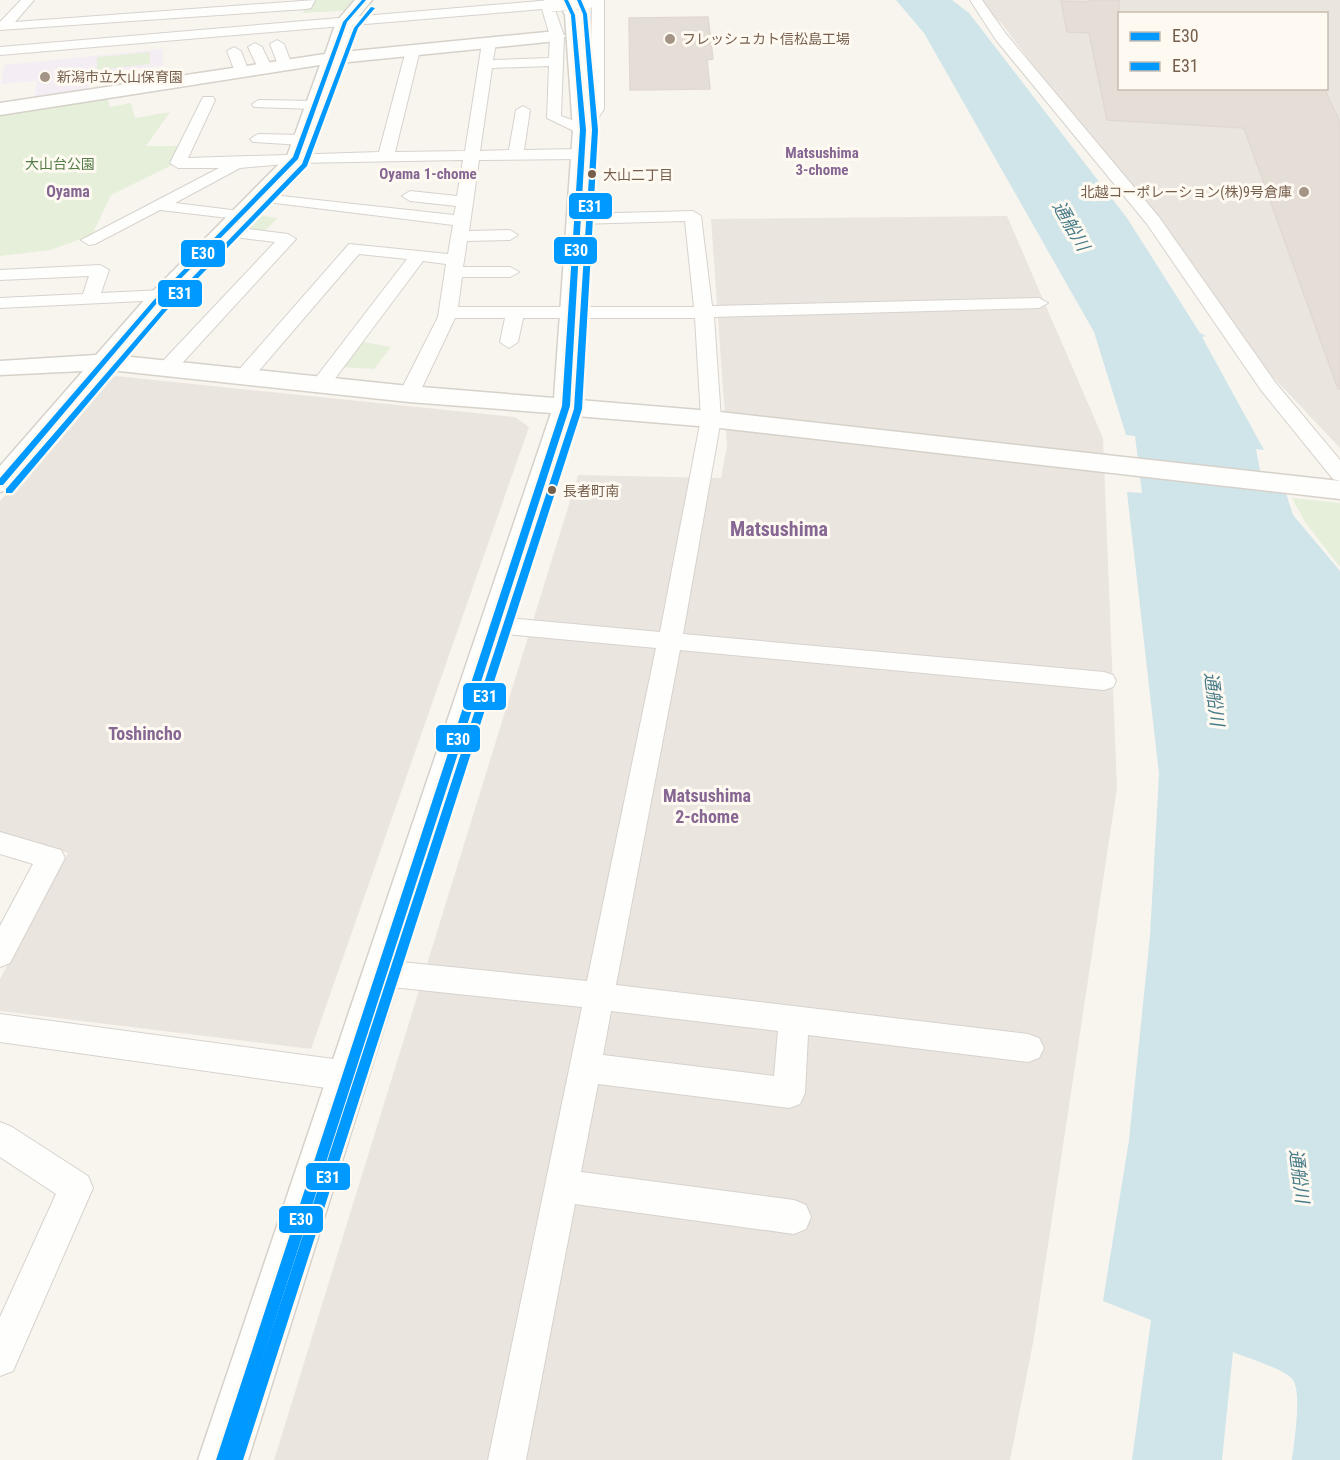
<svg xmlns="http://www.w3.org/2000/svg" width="1340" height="1460" font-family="'Roboto Condensed','Noto Sans JP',sans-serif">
	<rect width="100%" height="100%" fill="#f8f5ef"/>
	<g fill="#ebe5df" fill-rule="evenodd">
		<path d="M977,0h363v448l-87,-92 -116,-166 -82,-96 -54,-71zM1120,14h206v74h-206z"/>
		<polygon points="1007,216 1103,438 1117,788 1034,1338 1010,1460 274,1460 578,475 721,478 727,446 711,219"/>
		<polygon points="116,376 515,417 529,427 311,1049 0,1011 0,979 68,853 0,832 0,501 106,379"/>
	</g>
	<polygon fill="#f5edf4" points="163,49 163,66 89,73 89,91 34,100 37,81 1,84 4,65"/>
	<g fill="#e5efda">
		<polygon points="309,0 364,0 354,10 303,13"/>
		<polygon points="150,52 150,64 97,70 97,57"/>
		<polygon points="107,96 110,107 131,103 135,118 170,112 146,146 181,146 172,165 111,195 92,235 50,250 0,256 0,113"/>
		<polygon points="250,214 277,218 265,231 242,228 240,225"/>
		<polygon points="359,341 391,347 374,369 339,367"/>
		<polygon points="1292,498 1340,503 1340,567 1305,522"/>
	</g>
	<path fill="#d0e5e9" d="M896,0h56l17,13 158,205 73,115 6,3 -4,1 62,113 -8,-1 6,32 21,3 10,31 47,56v889h-48c2,-17 10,-67 1,-80 -8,-11 -46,-22 -60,-28l-11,108h-90l19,-140 -48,-19 26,-161 21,-204 9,-162 -32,-282 15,1 -7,-57 -9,-1 -32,-103 -170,-299z"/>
	<g fill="#e5ded6" stroke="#e1d9d1" stroke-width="1.5">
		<polygon points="1088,0 1119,0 1119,88 1324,88 1340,122 1340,389 1338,389 1244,128 1107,120 1089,33 1067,32 1061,1 1088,2"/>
		<polygon points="708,17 713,59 707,60 710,89 630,90 629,18"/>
	</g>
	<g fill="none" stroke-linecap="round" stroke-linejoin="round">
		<g stroke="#d7d2cd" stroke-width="2">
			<g id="street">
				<polygon points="21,0 34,0 15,22 315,0 311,8 306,9 0,30 0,22"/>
				<path d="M551,0l6,4 -3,3 10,29 -3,80 19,7 10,-14 2,-109h12v109l-16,24h-10l-31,-15 2,-52 -57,2 -12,83 29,-1 7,-40 7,-4 7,4 -6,40 58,-1 8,5 -8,5 -103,1 -10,71 41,-1 8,5 -8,5 -43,1 -4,26h47l9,5 -9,5h-48l-4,30h236l-9,-86 -107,3 -8,-5 8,-5 115,-3 8,5 11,90 327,-8 9,5 -9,5 -325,9 7,102 -38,215 421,38 9,3 3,6 -3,6 -9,3 -424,-40 -64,335 412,49 11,4 5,10 -5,10 -11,4 -220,-27 -3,58 -5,11 -11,4 -191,-24 -17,88 213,28 12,5 5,12 -5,12 -12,5 -219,-30 -49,256h-38l94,-453 -200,-21 -11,-4 -4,-9 4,-9 11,-4 205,21 69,-333 -160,-15 -8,-2 -4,-6 4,-6 8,-2 164,15 41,-213 -6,-101h-172l-5,24 -9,6 -9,-6 5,-24h-50l-36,76 -10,6 -10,-6 39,-77 8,-53 -23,-3 -95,127h-14l-3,-4 3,-4 93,-121 -48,-5 -108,126h-14l-3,-4 3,-4 112,-128 99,10 5,-29 -194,-24 -6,-2 -2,-3 2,-3 201,22 2,-9 -46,-5 -8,-5 8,-5 47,5 6,-36 -167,3 -56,5 -65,35 65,8 6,1 2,4 -2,4 -86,-10 -65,34 -6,1 -8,-5 138,-72h-41l-8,-5 33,-66h10l2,3 -27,58 191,-6 27,-102 7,-4 7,4 -25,102 70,-1 17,-108 7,-4 7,4 -3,17 56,-2 1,-22 -8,-27 -542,46v-8zM611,1011l167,20 -4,45 -171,-21z"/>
				<polygon points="970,0 982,0 1006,34 1159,217 1275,382 1340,460 1340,481 1333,479 1261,390 1147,224 996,40"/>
				<polygon points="277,40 284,44 292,65 290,68 285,69 278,65 270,44"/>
				<polygon points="255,43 262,47 272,68 270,71 265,72 258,68 248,47"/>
				<polygon points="234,47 241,51 249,72 247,75 237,75 235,72 227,51"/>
				<polygon points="259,100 315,101 322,105 315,109 254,107 252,104"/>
				<polygon points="258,134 302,135 310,140 302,145 253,142 250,139"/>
				<polygon points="225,226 288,234 296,239 174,372 160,372 157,368 160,364 275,242 219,235 217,231 219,227"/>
				<polygon points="100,265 109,270 101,293 163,290 172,295 163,300 0,308 0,298 83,294 89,276 0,280 0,270"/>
				<polygon points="0,832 61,850 65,858 10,963 0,967 0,926 33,864 0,854"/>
				<polygon points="0,1014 348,1061 359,1066 364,1076 359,1086 348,1091 0,1042"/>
				<polygon points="0,1122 12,1127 88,1176 93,1188 13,1371 0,1376 0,1317 56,1194 0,1157"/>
			</g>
		</g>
		<g stroke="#d6d1c9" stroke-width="3">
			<polygon id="secondary" points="355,0 372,0 353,23 343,52 557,31 566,36 557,41 339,63 303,162 163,307 122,356 409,386 554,398 573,130 565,15 558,0 574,0 581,15 593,130 579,400 711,411 1340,481 1340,499 711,427 576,416 248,1460 198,1460 551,413 409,402 110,370 10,489 0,492 0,466 83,371 0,375 0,361 96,355 147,297 287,156 320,65 0,115 0,103 325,54 336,22"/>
		</g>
		<use href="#street" fill="#fefefd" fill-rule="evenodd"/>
		<use href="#secondary" fill="#fefefd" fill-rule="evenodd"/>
		<g stroke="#d7d2cd" stroke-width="16" stroke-linecap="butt">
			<polyline id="street-bridge" points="551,4 588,1"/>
		</g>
		<use href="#street-bridge" stroke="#fefefd" stroke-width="15"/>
		<g stroke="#fefaf1" stroke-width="5">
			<g id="bus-1">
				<polygon points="362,0 366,0 347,22 298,159 157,303 3,485 0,485 0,478 153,301 293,157 343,22"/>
				<polygon points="564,0 568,0 575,15 586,130 570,406 230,1460 216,1460 562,406 580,130 571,15"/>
			</g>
		</g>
		<g stroke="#fefaf1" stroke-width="5">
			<g id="bus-2">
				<polygon points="577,0 581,0 587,14 598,130 582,409 243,1460 229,1460 574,409 592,130 583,14"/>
				<polygon points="371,7 375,8 358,28 307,166 166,311 12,493 6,493 6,489 162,309 302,164 354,28"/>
			</g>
		</g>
		<use href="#bus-1" fill="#09f" fill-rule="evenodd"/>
		<use href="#bus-2" fill="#09f" fill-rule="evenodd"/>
	</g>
	<g fill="#a49486" stroke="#fefaf1" stroke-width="2">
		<circle cx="670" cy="39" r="6"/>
		<circle cx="45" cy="77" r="6"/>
		<circle cx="1304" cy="192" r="6"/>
	</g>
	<g fill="#775f4e" stroke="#fefaf1" stroke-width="2">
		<circle cx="592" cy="174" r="5"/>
		<circle cx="552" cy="490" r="5"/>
	</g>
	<g text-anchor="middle" stroke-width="6" stroke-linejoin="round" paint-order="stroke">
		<g font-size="14" fill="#775f4e" stroke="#fefaf1" text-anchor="start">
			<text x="682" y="44">フレッシュカト信松島工場</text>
			<text x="57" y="82">新潟市立大山保育園</text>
			<text x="1292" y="197" text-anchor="end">北越コーポレーション(株)9号倉庫</text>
		</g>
		<g font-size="14" fill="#537c46" stroke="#fefaf1">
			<text x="60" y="169">大山台公園</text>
		</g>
		<g font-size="14" fill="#775f4e" stroke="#fefaf1" text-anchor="start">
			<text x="603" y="180">大山二丁目</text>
			<text x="563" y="496">長者町南</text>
		</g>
		<g font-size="15" font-weight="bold" fill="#866692" stroke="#fefaf1">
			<text x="822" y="158">Matsushima<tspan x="822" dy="17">3-chome</tspan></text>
			<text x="428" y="179">Oyama 1-chome</text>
		</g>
		<g font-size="16" font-weight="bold" fill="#866692" stroke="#fefaf1">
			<text x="68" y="197">Oyama</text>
		</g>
		<g font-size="18" font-style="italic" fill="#477b89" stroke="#fefaf1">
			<text transform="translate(1071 226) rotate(60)" y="6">通船川</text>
			<text transform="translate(1214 699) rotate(83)" y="6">通船川</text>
			<text transform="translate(1299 1176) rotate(83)" y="6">通船川</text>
		</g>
		<g font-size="18" font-weight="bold" fill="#866692" stroke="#fefaf1">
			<text x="145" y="740">Toshincho</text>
			<text x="707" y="802">Matsushima<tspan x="707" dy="21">2-chome</tspan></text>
		</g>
		<g font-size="20" font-weight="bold" fill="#866692" stroke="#fefaf1">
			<text x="779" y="536">Matsushima</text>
		</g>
	</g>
	<g stroke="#fefaf1" stroke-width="2">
		<rect x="568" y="192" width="45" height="28" rx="6" fill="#09f"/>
		<rect x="553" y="236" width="45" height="29" rx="6" fill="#09f"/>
		<rect x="180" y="239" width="46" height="29" rx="6" fill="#09f"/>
		<rect x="157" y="279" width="46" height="29" rx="6" fill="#09f"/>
		<rect x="462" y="682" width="45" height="29" rx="6" fill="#09f"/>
		<rect x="435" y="724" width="46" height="29" rx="6" fill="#09f"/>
		<rect x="305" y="1162" width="46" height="29" rx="6" fill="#09f"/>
		<rect x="278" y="1205" width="46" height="29" rx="6" fill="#09f"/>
	</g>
	<g font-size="16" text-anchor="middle" font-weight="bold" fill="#fff">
		<text x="590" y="212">E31</text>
		<text x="576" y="256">E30</text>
		<text x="203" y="259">E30</text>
		<text x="180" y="299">E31</text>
		<text x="485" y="702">E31</text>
		<text x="458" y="745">E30</text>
		<text x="328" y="1183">E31</text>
		<text x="301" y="1225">E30</text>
	</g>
	<rect x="1118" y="12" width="210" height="78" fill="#fefaf1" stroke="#c8bcb0" stroke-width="1.5"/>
	<rect x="1130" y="32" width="30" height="9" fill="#0099ff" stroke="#c8bcb0" stroke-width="1.5"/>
	<text x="1172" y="42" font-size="18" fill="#775f4e">E30</text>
	<rect x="1130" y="62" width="30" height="9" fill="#0099ff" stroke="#c8bcb0" stroke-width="1.5"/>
	<text x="1172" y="72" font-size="18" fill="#775f4e">E31</text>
</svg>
